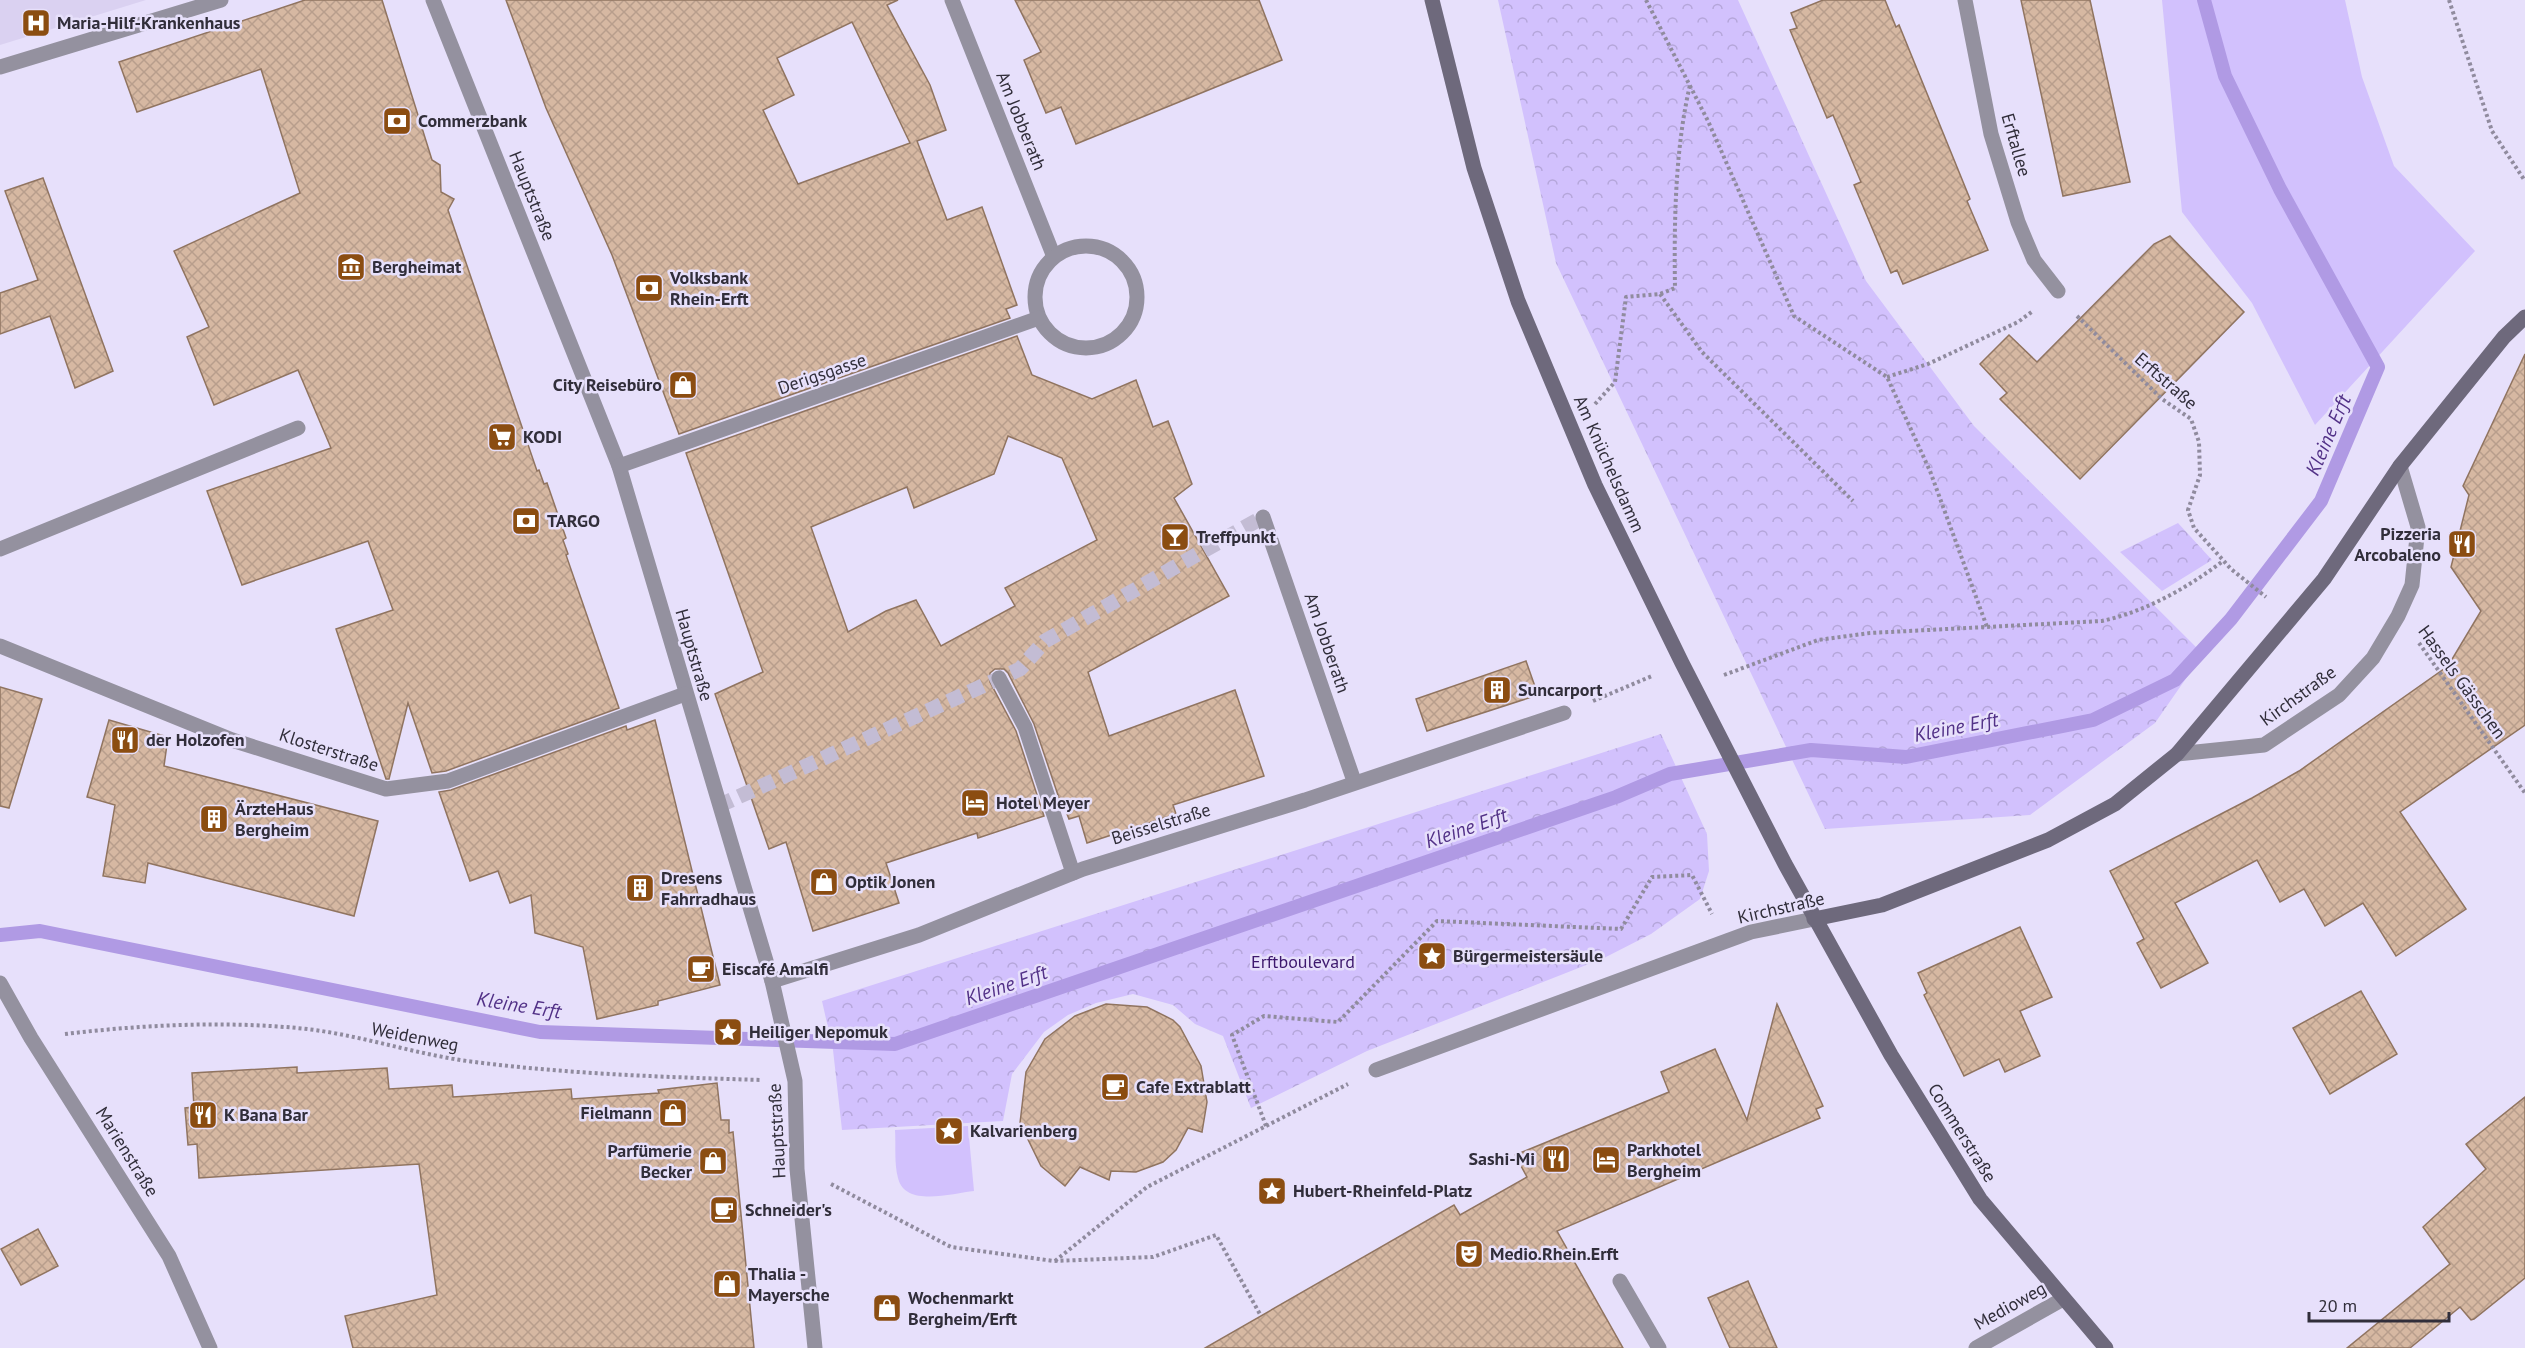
<svg xmlns="http://www.w3.org/2000/svg" width="2525" height="1348" font-family="'PT Sans',sans-serif">
	<defs>
		<pattern id="park-crowns" width="20" height="18" patternUnits="userSpaceOnUse" patternTransform="scale(1.5)"><rect width="20" height="18" fill="#d2c1fd"/><path d="M2 6a3 3 0 1 1 6 0M12 15a3 3 0 1 1 6 0" fill="none" stroke="#b5a6da"/></pattern>
		<pattern id="building-cross-hatch" width="8" height="8" patternUnits="userSpaceOnUse" patternTransform="scale(1.5)"><rect width="8" height="8" fill="#d6b8a2"/><path d="M0 0l8 8M0 8l8-8" fill="none" stroke="#b89e8c"/></pattern>
	</defs>
	<rect width="100%" height="100%" fill="#e7e0fb"/>
	<polygon fill="#dad1f1" points="0,0 146,0 0,45"/>
	<g fill="#d2c1fd">
		<polygon points="2162,0 2345,0 2362,77 2394,166 2475,251 2315,425 2252,303 2182,212"/>
		<path d="M968,1126l6,65c-21,2 -69,17 -76,-13 -4,-15 -2,-33 -3,-48z"/>
	</g>
	<g fill="url(#park-crowns)">
		<polygon points="1498,0 1738,0 1866,281 1974,426 2203,654 2155,723 2030,815 1825,829 1556,263"/>
		<polygon points="2178,523 2212,560 2162,591 2120,552"/>
		<polygon points="1661,734 1707,834 1709,871 1700,899 1651,934 1604,958 1367,1051 1251,1108 1223,1036 1195,1024 1173,1005 1133,994 1096,1003 1068,1015 1044,1032 1012,1074 1003,1121 842,1130 833,1050 822,1001"/>
	</g>
	<g fill="none" stroke-linecap="round" stroke-linejoin="round">
		<polyline stroke="#b09ae4" stroke-width="14" points="0,935 40,931 540,1032 895,1044 1616,797 1670,774 1811,750 1906,757 2093,720 2175,680 2231,619 2321,501 2378,367 2280,189 2225,76 2204,0"/>
	</g>
	<g fill="url(#building-cross-hatch)" stroke="#907460" stroke-width="1.5" fill-rule="evenodd">
		<polygon points="305,0 382,0 432,160 440,165 441,192 454,199 448,210 537,471 539,470 544,484 547,483 566,538 563,540 568,554 566,555 619,708 446,771 432,773 408,703 389,779 386,779 336,629 393,610 368,541 242,585 207,491 331,448 298,370 214,405 187,337 209,327 174,251 300,193 261,69 137,112 119,62"/>
		<path d="M506,0h392l-11,5 43,80 16,45 -29,11 30,79 35,-13 35,98 -11,4 4,9 -331,116 -67,-179 -66,-147zM852,22l58,121 -112,41 -35,-74 31,-15 -17,-37z"/>
		<polygon points="1015,0 1259,0 1282,60 1076,144 1061,107 1046,113 1024,60 1041,52"/>
		<polygon points="1823,0 1885,0 1896,27 1899,25 1970,199 1967,201 1988,250 1903,284 1897,270 1891,273 1854,185 1861,182 1833,115 1827,118 1790,30 1797,28 1791,13"/>
		<polygon points="2021,0 2090,0 2130,182 2063,196"/>
		<polygon points="43,178 113,371 75,388 50,316 0,334 0,293 38,280 5,191"/>
		<polygon points="2170,236 2244,312 2080,479 2000,399 2007,393 1980,364 2009,335 2037,362 2154,244"/>
		<path d="M1017,336l15,39 60,24 44,-19 17,47 15,-6 24,63 -18,14 55,98 -141,76 21,64 126,-46 29,86 -91,29 3,9 -89,29 -8,-27 -10,3 -4,-10 -2,1 -29,-86 -26,-51 -4,-4h-9l-5,4v9l26,49 28,85 -66,22 -1,-5 -91,30 13,40 -86,28 -27,-89 -17,7 -54,-155 48,-22 -77,-219zM1008,436l54,22 35,82 -92,48 10,18 -74,40 -25,-46 -30,11 -38,21 -37,-105 96,-40 7,21 80,-34z"/>
		<polygon points="2525,354 2525,725 2400,812 2466,909 2396,956 2363,903 2325,926 2304,889 2280,902 2257,860 2175,903 2208,963 2161,988 2137,943 2144,939 2110,871 2252,798 2299,771 2448,666 2481,611 2451,567 2469,495 2463,486"/>
		<polygon points="1526,661 1538,695 1427,731 1416,699"/>
		<polygon points="0,687 42,699 9,808 0,806"/>
		<polygon points="109,720 168,737 164,766 378,821 354,916 148,863 145,883 103,876 115,805 87,797"/>
		<polygon points="655,720 720,985 658,1001 658,1005 597,1019 583,947 535,933 531,895 510,903 498,871 470,881 439,792 451,790 626,726 627,730"/>
		<polygon points="2020,927 2052,997 2020,1011 2040,1056 2005,1072 1999,1059 1964,1076 1924,995 1927,993 1918,973"/>
		<polygon points="2361,991 2397,1054 2330,1094 2293,1028"/>
		<polygon points="1106,1004 1147,1007 1173,1020 1180,1027 1201,1066 1207,1102 1202,1132 1188,1128 1176,1150 1163,1162 1136,1172 1111,1171 1109,1180 1080,1167 1065,1186 1041,1166 1020,1123 1026,1072 1045,1039 1075,1016"/>
		<polygon points="1777,1004 1823,1106 1816,1109 1820,1118 1557,1231 1623,1348 1205,1348 1454,1205 1460,1215 1527,1177 1515,1155 1669,1092 1661,1072 1715,1049 1747,1120"/>
		<polygon points="297,1067 297,1073 387,1068 389,1089 452,1085 453,1097 571,1089 572,1099 659,1093 658,1090 717,1083 721,1120 729,1120 729,1133 733,1132 754,1348 353,1348 345,1316 437,1295 419,1164 199,1178 197,1144 188,1145 185,1108 194,1107 192,1073"/>
		<polygon points="2525,1097 2525,1278 2474,1319 2471,1320 2460,1307 2410,1348 2347,1348 2450,1264 2423,1227 2486,1169 2466,1144"/>
		<polygon points="38,1229 58,1266 21,1285 1,1249"/>
		<polygon points="1748,1281 1777,1348 1730,1348 1708,1298"/>
	</g>
	<g fill="none" stroke-linecap="round" stroke-linejoin="round">
		<polyline stroke="#c3bcd4" stroke-width="15" stroke-dasharray="15 8" stroke-linecap="butt" points="718,806 1020,669 1045,641 1263,517"/>
		<g stroke="#908b9e" stroke-width="4" stroke-dasharray="3 3" stroke-linecap="butt">
			<polyline points="1646,0 1708,121 1794,316 1887,377 1930,471 1987,627"/>
			<polyline points="2449,0 2492,131 2525,181"/>
			<polyline points="1660,294 1702,352 1853,501"/>
			<polyline points="2077,316 2162,399 2191,419 2199,442 2200,475 2188,510 2194,528 2231,569 2266,597"/>
			<polyline points="1887,377 1928,364 2018,322 2033,311"/>
			<path d="M1595,404l20,-22 11,-85 34,-3 15,-6c-1,-65 0,-139 15,-203"/>
			<polyline points="2419,643 2525,793"/>
			<path d="M1724,675l94,-35 52,-7 232,-12c45,-10 85,-33 121,-60"/>
			<polyline points="1593,701 1652,676"/>
			<path d="M65,1034c76,-9 156,-13 232,-6 57,5 113,25 170,33 98,13 196,16 294,19"/>
			<polyline points="1266,1126 1232,1035 1264,1016 1338,1022 1437,921 1621,929 1652,877 1692,875 1712,914"/>
			<polyline points="831,1184 951,1247 1054,1261 1153,1257 1216,1235 1261,1316"/>
			<polyline points="1055,1261 1147,1187 1348,1084"/>
		</g>
		<polyline stroke="#94919f" stroke-width="15" points="0,549 298,428"/>
		<g stroke="#94919f" stroke-width="15">
			<polyline points="433,0 619,466 772,981 795,1081 797,1169 815,1348"/>
			<polyline points="952,0 1054,257"/>
			<polyline points="1965,0 1991,134 2018,222 2034,260 2058,291"/>
			<polyline points="0,67 221,0"/>
			<circle cx="1086" cy="297" r="51"/>
			<polyline points="619,466 1039,318"/>
			<polyline points="1263,517 1354,781"/>
			<polyline points="0,646 232,740 386,789 448,781 685,694"/>
			<polyline points="999,678 1025,727 1073,873"/>
			<polyline points="2177,754 2264,745 2339,695 2373,658 2398,616 2412,585 2418,527 2400,466"/>
			<polyline points="772,981 919,935 1083,869 1305,800 1564,713"/>
			<polyline points="0,983 31,1038 169,1256 210,1348"/>
			<polyline points="1376,1070 1751,932 1814,919"/>
			<polyline points="1620,1281 1659,1348"/>
			<polyline points="1976,1348 2063,1299"/>
		</g>
		<g stroke="#6e697c" stroke-width="15">
			<polyline points="1432,0 1474,168 1518,301 1595,485 1682,663 1785,864 1891,1055 1980,1199 2106,1348"/>
			<polyline points="1814,919 1882,905 2048,840 2115,804 2177,754 2324,579 2400,466 2504,337 2525,317"/>
		</g>
	</g>
	<defs>
		<g id="hospital-square" transform="scale(1.5)"><rect x="-9" y="-9" width="18" height="18" rx="4" fill="#8b4d11" stroke="#e7e0fb"/><path d="M-5-5h3v3.5h4V-5h3V5h-3V1.5h-4V5h-3Z" fill="#fff"/></g>
		<g id="bank-square" transform="scale(1.5)"><rect x="-9" y="-9" width="18" height="18" rx="4" fill="#8b4d11" stroke="#e7e0fb"/><path d="M-6-4H6V4H-6ZM0-2.3a2.3 2.3 0 1 0 0 4.6a2.3 2.3 0 1 0 0-4.6Z" fill="#fff"/></g>
		<g id="museum-square" transform="scale(1.5)"><rect x="-9" y="-9" width="18" height="18" rx="4" fill="#8b4d11" stroke="#e7e0fb"/><path d="M0-6L6-3V-2H-6V-3ZM-5-1h2V3h-2ZM-1-1h2V3h-2ZM3-1h2V3H3ZM-6 4H6V6H-6Z" fill="#fff"/></g>
		<g id="shop-square" transform="scale(1.5)"><rect x="-9" y="-9" width="18" height="18" rx="4" fill="#8b4d11" stroke="#e7e0fb"/><path d="M-5-2.5h2.3a2.7 3.5 0 0 1 5.4 0H5L5.5 6h-11ZM-1.5-2.5h3a1.5 2.3 0 0 0-3 0Z" fill="#fff"/></g>
		<g id="supermarket-square" transform="scale(1.5)"><rect x="-9" y="-9" width="18" height="18" rx="4" fill="#8b4d11" stroke="#e7e0fb"/><path d="M-6-5.5h2.5l.6 2H6L4.5 2H-2.5L-4.4-4H-6ZM-1.5 3.2a1.3 1.3 0 1 0 .1 0ZM3 3.2a1.3 1.3 0 1 0 .1 0Z" fill="#fff"/></g>
		<g id="bar-square" transform="scale(1.5)"><rect x="-9" y="-9" width="18" height="18" rx="4" fill="#8b4d11" stroke="#e7e0fb"/><path d="M-6-5H6L.8 .8V4.5H3.5V6h-7V4.5H-.8V.8Z" fill="#fff"/></g>
		<g id="restaurant-square" transform="scale(1.5)"><rect x="-9" y="-9" width="18" height="18" rx="4" fill="#8b4d11" stroke="#e7e0fb"/><path d="M-5-6h1v4h1v-4h1v4h1v-4h1v5L-1.5 .5V6h-2V.5L-5-1ZM5-6V6H3V1.5H1.5Q1.5-4 5-6Z" fill="#fff"/></g>
		<g id="building-square" transform="scale(1.5)"><rect x="-9" y="-9" width="18" height="18" rx="4" fill="#8b4d11" stroke="#e7e0fb"/><path d="M-4-6H4V6H1V3H-1V6H-4ZM-2.5-4.3h1.7v1.8h-1.7ZM.8-4.3h1.7v1.8H.8ZM-2.5-1h1.7V.8h-1.7ZM.8-1h1.7V.8H.8Z" fill="#fff"/></g>
		<g id="hotel-square" transform="scale(1.5)"><rect x="-9" y="-9" width="18" height="18" rx="4" fill="#8b4d11" stroke="#e7e0fb"/><path d="M-6-4.5h1.5V1H6V5H4.5V3h-9V5H-6ZM-4 0a1.8 1.8 0 1 1 3.6 0ZM.5 0V-2.5h3Q6-2.5 6 0Z" fill="#fff"/></g>
		<g id="sight-square" transform="scale(1.5)"><rect x="-9" y="-9" width="18" height="18" rx="4" fill="#8b4d11" stroke="#e7e0fb"/><path d="M0-6L1.8-2.2L6-1.7L2.9 1.2L3.7 5.4L0 3.3L-3.7 5.4L-2.9 1.2L-6-1.7L-1.8-2.2Z" fill="#fff"/></g>
		<g id="cafe-square" transform="scale(1.5)"><rect x="-9" y="-9" width="18" height="18" rx="4" fill="#8b4d11" stroke="#e7e0fb"/><path d="M-5.5-4.5H6V0H3Q3 3.5 0 3.5H-2.5Q-5.5 3.5-5.5 0ZM3-3.2v2h1.7v-2ZM-6 4.5H4V6H-6Z" fill="#fff"/></g>
		<g id="theatre-square" transform="scale(1.5)"><rect x="-9" y="-9" width="18" height="18" rx="4" fill="#8b4d11" stroke="#e7e0fb"/><path d="M-5-5.5Q0-4 5-5.5V0Q5 5 0 6Q-5 5-5 0ZM-3.3-2.5H-1v1.5H-3.3ZM1-2.5H3.3v1.5H1ZM-2.8 1Q0 5.5 2.8 1Z" fill="#fff"/></g>
	</defs>
	<g fill-rule="evenodd">
		<use href="#hospital-square" x="36" y="23"/>
		<use href="#bank-square" x="397" y="121"/>
		<use href="#museum-square" x="351" y="267"/>
		<use href="#bank-square" x="649" y="288"/>
		<use href="#shop-square" x="683" y="385"/>
		<use href="#supermarket-square" x="502" y="437"/>
		<use href="#bank-square" x="526" y="521"/>
		<use href="#bar-square" x="1175" y="537"/>
		<use href="#restaurant-square" x="2462" y="544"/>
		<use href="#building-square" x="1497" y="690"/>
		<use href="#restaurant-square" x="125" y="740"/>
		<use href="#hotel-square" x="975" y="803"/>
		<use href="#building-square" x="214" y="819"/>
		<use href="#shop-square" x="824" y="882"/>
		<use href="#building-square" x="640" y="888"/>
		<use href="#sight-square" x="1432" y="956"/>
		<use href="#cafe-square" x="701" y="969"/>
		<use href="#sight-square" x="728" y="1032"/>
		<use href="#cafe-square" x="1115" y="1087"/>
		<use href="#shop-square" x="673" y="1113"/>
		<use href="#restaurant-square" x="203" y="1115"/>
		<use href="#sight-square" x="949" y="1131"/>
		<use href="#restaurant-square" x="1556" y="1159"/>
		<use href="#hotel-square" x="1606" y="1160"/>
		<use href="#shop-square" x="713" y="1161"/>
		<use href="#sight-square" x="1272" y="1191"/>
		<use href="#cafe-square" x="724" y="1210"/>
		<use href="#theatre-square" x="1469" y="1254"/>
		<use href="#shop-square" x="727" y="1284"/>
		<use href="#shop-square" x="887" y="1308"/>
	</g>
	<g text-anchor="middle" stroke-width="5" stroke-linejoin="round" paint-order="stroke">
		<g font-size="18" font-weight="bold" fill="#312e3a" stroke="#e7e0fb" text-anchor="start">
			<text x="57" y="29">Maria-Hilf-Krankenhaus</text>
			<text x="418" y="127">Commerzbank</text>
			<text x="372" y="273">Bergheimat</text>
			<text x="670" y="284">Volksbank<tspan x="670" dy="21">Rhein-Erft</tspan></text>
			<text x="662" y="391" text-anchor="end">City Reisebüro</text>
			<text x="523" y="443">KODI</text>
			<text x="547" y="527">TARGO</text>
			<text x="2441" y="540" text-anchor="end">Pizzeria<tspan x="2441" dy="21">Arcobaleno</tspan></text>
			<text x="1196" y="543">Treffpunkt</text>
			<text x="1518" y="696">Suncarport</text>
			<text x="146" y="746">der Holzofen</text>
			<text x="996" y="809">Hotel Meyer</text>
			<text x="235" y="815">ÄrzteHaus<tspan x="235" dy="21">Bergheim</tspan></text>
			<text x="661" y="884">Dresens<tspan x="661" dy="21">Fahrradhaus</tspan></text>
			<text x="845" y="888">Optik Jonen</text>
			<text x="1453" y="962">Bürgermeistersäule</text>
			<text x="722" y="975">Eiscafé Amalfi</text>
			<text x="749" y="1038">Heiliger Nepomuk</text>
			<text x="1136" y="1093">Cafe Extrablatt</text>
			<text x="652" y="1119" text-anchor="end">Fielmann</text>
			<text x="224" y="1121">K Bana Bar</text>
			<text x="970" y="1137">Kalvarienberg</text>
			<text x="1627" y="1156">Parkhotel<tspan x="1627" dy="21">Bergheim</tspan></text>
			<text x="692" y="1157" text-anchor="end">Parfümerie<tspan x="692" dy="21">Becker</tspan></text>
			<text x="1535" y="1165" text-anchor="end">Sashi-Mi</text>
			<text x="1293" y="1197">Hubert-Rheinfeld-Platz</text>
			<text x="745" y="1216">Schneider's</text>
			<text x="1490" y="1260">Medio.Rhein.Erft</text>
			<text x="748" y="1280">Thalia -<tspan x="748" dy="21">Mayersche</tspan></text>
			<text x="908" y="1304">Wochenmarkt<tspan x="908" dy="21">Bergheim/Erft</tspan></text>
		</g>
		<g font-size="18" fill="#312e3a" stroke="#e7e0fb">
			<text transform="translate(1021 121) rotate(68)" y="6">Am Jobberath</text>
			<text transform="translate(2016 145) rotate(74)" y="6">Erftallee</text>
			<text transform="translate(532 196) rotate(68)" y="6">Hauptstraße</text>
			<text transform="translate(822 374) rotate(-19)" y="6">Derigsgasse</text>
			<text transform="translate(2166 381) rotate(41)" y="6">Erftstraße</text>
			<text transform="translate(1609 464) rotate(66)" y="6">Am Knüchelsdamm</text>
			<text transform="translate(1327 643) rotate(71)" y="6">Am Jobberath</text>
			<text transform="translate(694 655) rotate(74)" y="6">Hauptstraße</text>
			<text transform="translate(2462 682) rotate(54)" y="6">Hassels Gässchen</text>
			<text transform="translate(2298 696) rotate(-36)" y="6">Kirchstraße</text>
			<text transform="translate(329 750) rotate(18)" y="6">Klosterstraße</text>
			<text transform="translate(1161 824) rotate(-17)" y="6">Beisselstraße</text>
			<text transform="translate(1781 908) rotate(-13)" y="6">Kirchstraße</text>
			<text transform="translate(415 1037) rotate(11)" y="6">Weidenweg</text>
			<text transform="translate(777 1131) rotate(-93)" y="6">Hauptstraße</text>
			<text transform="translate(1962 1133) rotate(58)" y="6">Commerstraße</text>
			<text transform="translate(127 1152) rotate(58)" y="6">Marienstraße</text>
			<text transform="translate(2010 1306) rotate(-29)" y="6">Medioweg</text>
		</g>
		<g font-size="18" fill="#3d186d" stroke="#e7e0fb">
			<text x="1303" y="968">Erftboulevard</text>
		</g>
		<g font-size="20" font-style="italic" fill="#523187" stroke="#e7e0fb">
			<text transform="translate(2328 435) rotate(-67)" y="7">Kleine Erft</text>
			<text transform="translate(1956 727) rotate(-11)" y="7">Kleine Erft</text>
			<text transform="translate(1466 828) rotate(-19)" y="7">Kleine Erft</text>
			<text transform="translate(1006 985) rotate(-19)" y="7">Kleine Erft</text>
			<text transform="translate(519 1005) rotate(9)" y="7">Kleine Erft</text>
		</g>
	</g>
	<path d="M2309 1312v9h140v-9" fill="none" stroke="#312e3a" stroke-width="3"/>
	<text x="2318" y="1312" font-size="18" fill="#312e3a" stroke="#e7e0fb" stroke-width="4.5" paint-order="stroke">20 m</text>
</svg>
